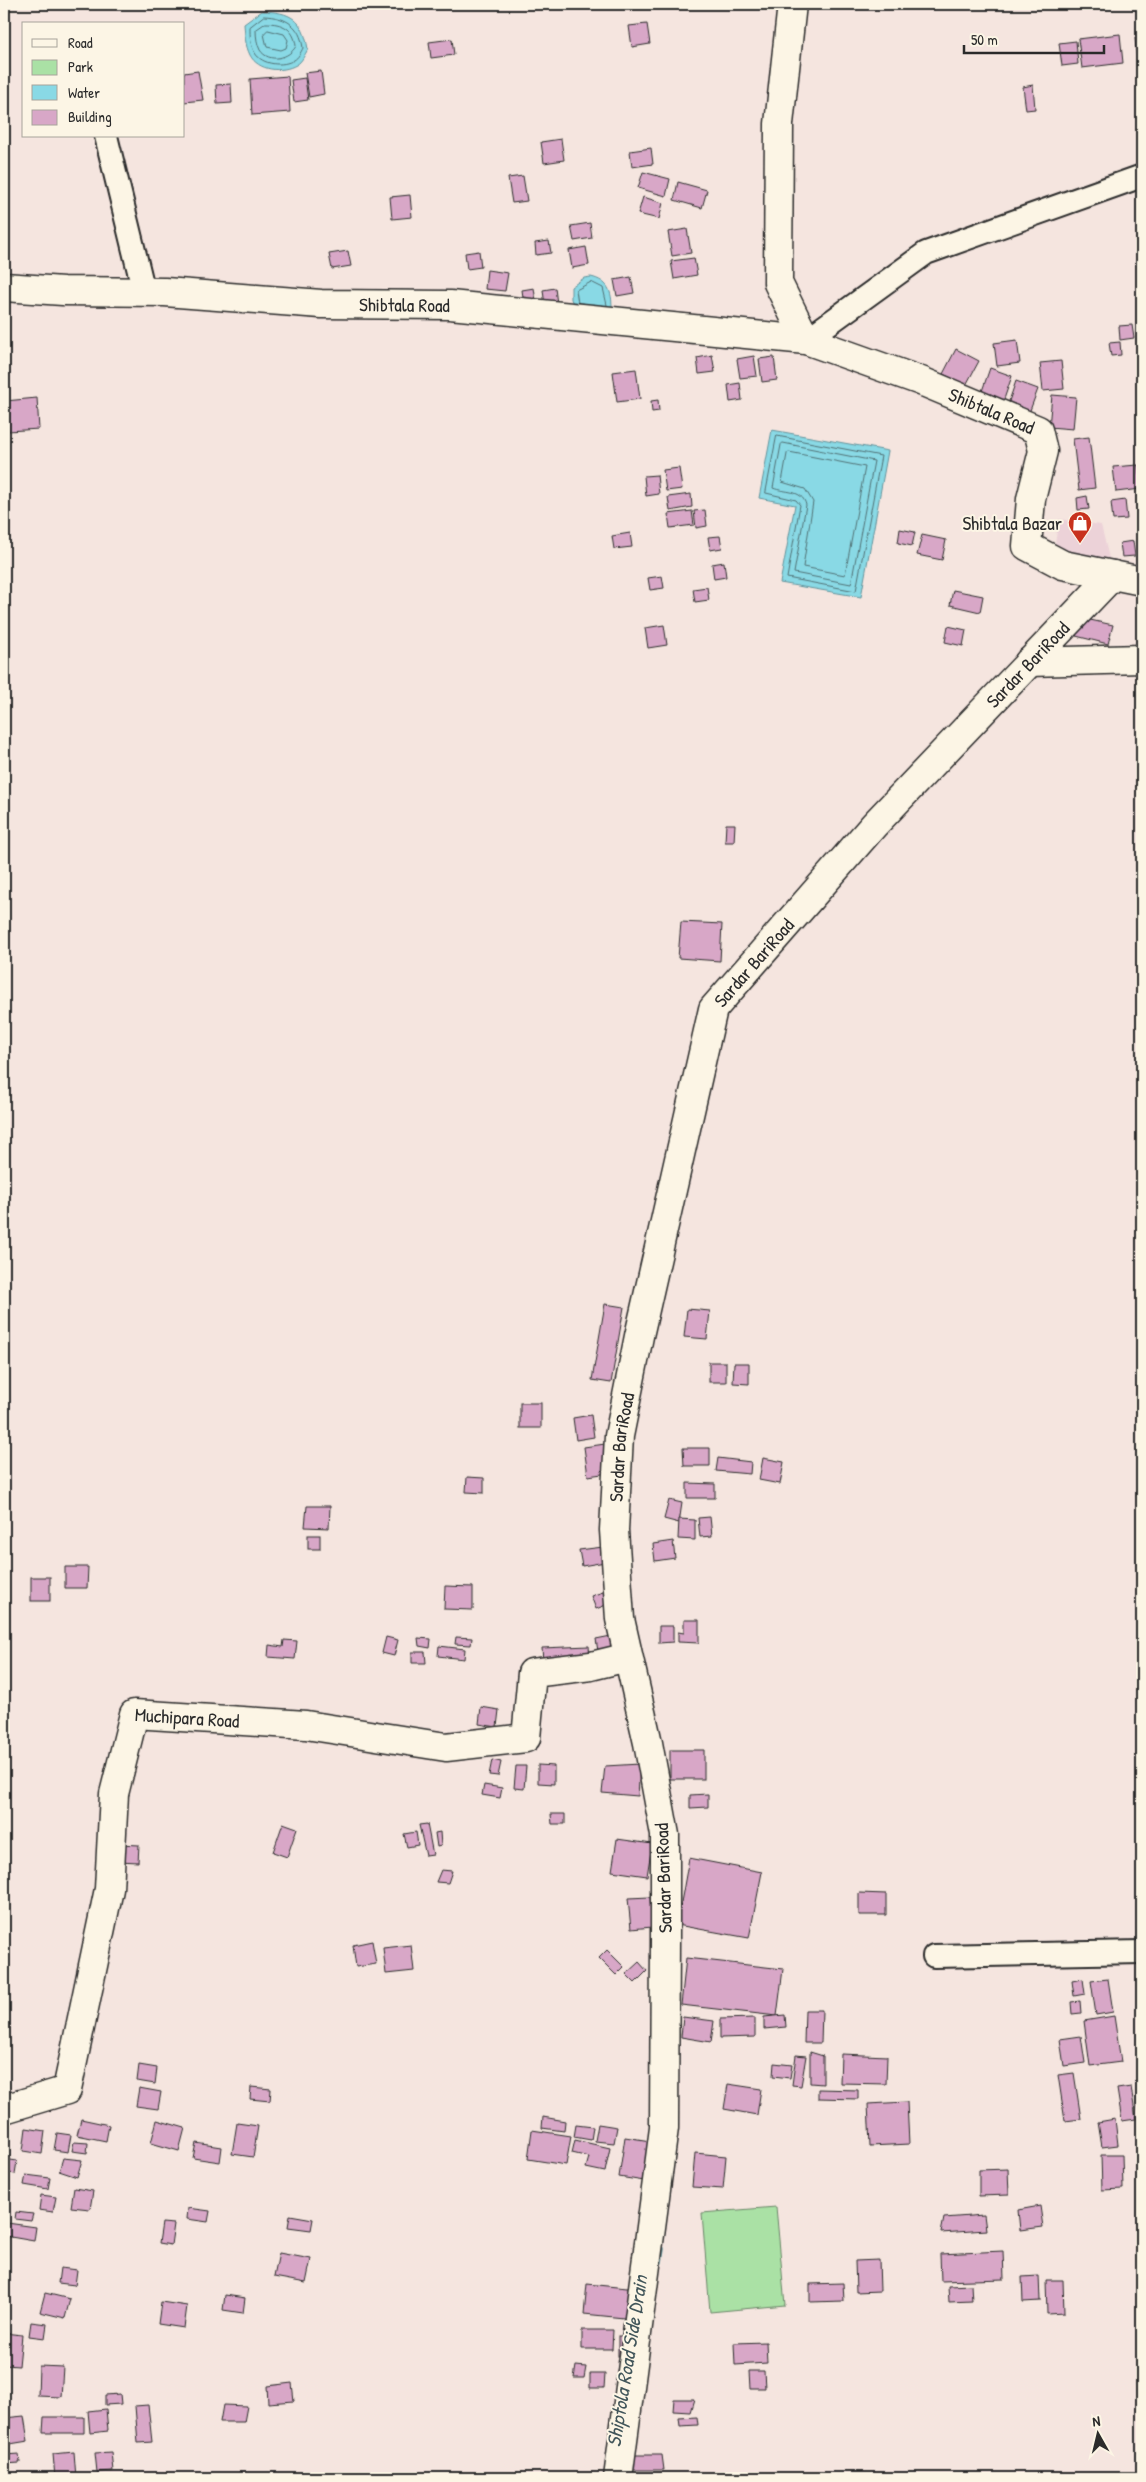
<svg xmlns="http://www.w3.org/2000/svg" width="1146" height="2482" font-family="'Patrick Hand',sans-serif">
	<rect width="100%" height="100%" fill="#f5e5df"/>
	<filter id="ink" filterUnits="userSpaceOnUse"><feTurbulence type="fractalNoise" baseFrequency=".02" numOctaves="2"/><feDisplacementMap in="SourceGraphic" scale="10" xChannelSelector="R" yChannelSelector="G"/><feConvolveMatrix kernelMatrix="1 2 1 2 8 2 1 2 1" color-interpolation-filters="sRGB"/></filter>
	<g filter="url(#ink)">
		<polygon fill="#ecd2d8" points="1059,519 1101,525 1113,575 1052,562"/>
		<polygon fill="#aae1a5" stroke="#6a8668" points="776,2207 785,2305 710,2312 702,2213"/>
		<g fill="#89d9e5" stroke="#63939b">
			<path d="M262,11c29,1 41,8 46,38 -3,5 -6,13 -12,16 -14,8 -38,6 -46,-10 -5,-10 -5,-20 -6,-31z"/>
			<path d="M591,277c17,4 21,14 21,31l-35,5 -6,-14v-12l13,-9z"/>
			<polygon points="772,430 888,451 861,597 780,583 795,505 759,498"/>
		</g>
		<g fill="none" stroke-linecap="round" stroke-linejoin="round">
			<g stroke="#517175" stroke-width="1">
				<path d="M264,16c22,1 36,9 39,32 -2,4 -5,10 -9,12 -11,7 -32,5 -39,-7 -5,-8 -5,-17 -5,-26z"/>
				<path d="M266,23c16,0 28,5 30,23 -6,12 -27,18 -36,4 -3,-6 -4,-13 -4,-20z"/>
				<polygon points="268,30 284,34 288,40 286,48 281,50 267,47 264,34"/>
				<polyline points="578,303 576,290 591,282 603,288 607,305"/>
				<polygon points="777,436 881,456 856,591 787,578 800,505 796,500 766,493"/>
				<path d="M783,443l91,18 -23,123 -57,-11 12,-68c-4,-16 -21,-12 -33,-17l8,-43z"/>
				<polygon points="789,452 865,467 845,575 803,567 813,502 805,489 782,482 787,454"/>
			</g>
			<polyline stroke="#63939b" stroke-width="5.5" points="660,2262 662,2249"/>
		</g>
		<g fill="#d8a7c7" stroke="#2b2b2b">
			<polygon points="647,24 650,44 632,47 629,26"/>
			<polygon points="1120,34 1123,63 1082,68 1078,39"/>
			<polygon points="1142,37 1142,60 1137,61 1135,38"/>
			<polygon points="452,39 454,55 431,58 429,42"/>
			<polygon points="1076,41 1078,64 1062,66 1059,43"/>
			<polygon points="198,71 203,100 184,102 184,73"/>
			<polygon points="321,71 324,94 309,97 305,73"/>
			<polygon points="288,76 290,112 252,115 250,79"/>
			<polygon points="305,78 308,100 294,102 291,80"/>
			<polygon points="231,84 232,103 217,104 216,85"/>
			<polygon points="1033,85 1035,109 1026,110 1023,87"/>
			<polygon points="561,139 564,160 544,163 541,142"/>
			<polygon points="651,148 653,164 632,167 630,151"/>
			<polygon points="643,172 670,179 666,196 638,188"/>
			<polygon points="523,176 527,201 512,203 508,178"/>
			<polygon points="678,182 707,190 702,208 674,200"/>
			<polygon points="410,195 412,217 392,219 390,197"/>
			<polygon points="643,197 663,203 659,219 638,214"/>
			<polygon points="590,223 592,238 574,241 571,226"/>
			<polygon points="687,229 691,253 672,256 668,232"/>
			<polygon points="549,241 551,253 536,255 535,243"/>
			<polygon points="586,247 589,265 572,268 569,250"/>
			<polygon points="348,251 351,266 332,269 329,254"/>
			<polygon points="479,251 481,267 467,269 465,253"/>
			<polygon points="694,258 697,275 674,279 671,261"/>
			<polygon points="487,270 508,273 505,291 485,289"/>
			<polygon points="631,277 634,293 617,296 614,280"/>
			<polygon points="534,288 537,309 525,311 522,290"/>
			<polygon points="555,288 558,312 546,314 543,290"/>
			<polygon points="1132,325 1134,338 1120,340 1119,326"/>
			<polygon points="1017,340 1020,363 997,366 994,343"/>
			<polygon points="1120,342 1121,355 1111,356 1109,343"/>
			<polygon points="956,349 979,361 966,385 943,374"/>
			<polygon points="712,355 715,372 699,374 697,358"/>
			<polygon points="754,356 757,376 740,378 737,359"/>
			<polygon points="774,357 777,380 762,382 759,359"/>
			<polygon points="1061,361 1064,389 1043,391 1040,363"/>
			<polygon points="990,368 1012,376 1003,402 981,394"/>
			<polygon points="636,369 640,399 617,402 613,372"/>
			<polygon points="1016,381 1038,389 1029,413 1008,404"/>
			<polygon points="740,383 742,400 730,402 728,385"/>
			<polygon points="1052,395 1076,397 1073,429 1049,427"/>
			<polygon points="37,398 39,429 8,431 5,401"/>
			<polygon points="658,400 659,411 652,412 651,401"/>
			<polygon points="1089,437 1095,488 1079,490 1073,439"/>
			<polygon points="1138,465 1141,489 1116,492 1113,467"/>
			<polygon points="679,468 682,489 666,491 663,470"/>
			<polygon points="657,475 659,494 646,496 644,476"/>
			<polygon points="691,494 692,507 670,511 668,497"/>
			<polygon points="1087,496 1089,509 1078,510 1077,498"/>
			<polygon points="1125,500 1127,519 1113,520 1111,502"/>
			<polygon points="705,510 707,526 696,528 694,511"/>
			<polygon points="692,511 694,525 670,528 668,514"/>
			<polygon points="900,529 915,532 912,546 898,543"/>
			<polygon points="630,533 632,547 614,549 612,536"/>
			<polygon points="922,535 946,540 942,560 917,555"/>
			<polygon points="720,536 722,548 710,550 708,537"/>
			<polygon points="1133,541 1135,556 1122,557 1120,543"/>
			<polygon points="724,562 726,577 714,579 712,564"/>
			<polygon points="662,576 664,588 650,590 648,578"/>
			<polygon points="707,587 709,600 695,602 693,589"/>
			<polygon points="953,590 983,596 980,612 950,605"/>
			<polygon points="1081,618 1113,625 1108,644 1076,636"/>
			<polygon points="664,625 667,645 648,648 645,628"/>
			<polygon points="948,626 966,630 963,646 945,642"/>
			<polygon points="726,824 735,824 734,842 725,842"/>
			<polygon points="681,922 722,924 720,961 678,958"/>
			<polygon points="605,1304 624,1307 611,1383 592,1380"/>
			<polygon points="687,1309 710,1311 707,1339 684,1337"/>
			<rect x="709" y="1362" width="17" height="20"/>
			<polygon points="734,1363 749,1363 749,1384 733,1383"/>
			<rect x="520" y="1403" width="21" height="25"/>
			<polygon points="591,1415 594,1437 576,1440 573,1418"/>
			<polygon points="605,1444 609,1473 588,1476 584,1447"/>
			<polygon points="683,1448 710,1448 710,1466 684,1466"/>
			<polygon points="718,1458 751,1462 750,1474 716,1471"/>
			<polygon points="763,1458 784,1462 780,1484 759,1480"/>
			<polygon points="467,1477 484,1478 484,1493 466,1492"/>
			<polygon points="687,1483 715,1484 715,1498 687,1498"/>
			<polygon points="669,1500 682,1503 679,1523 664,1519"/>
			<polygon points="307,1506 330,1506 329,1528 305,1527"/>
			<polygon points="710,1517 712,1536 700,1537 698,1518"/>
			<polygon points="679,1519 695,1520 695,1540 678,1539"/>
			<rect x="308" y="1535" width="12" height="14"/>
			<polygon points="673,1541 675,1558 655,1561 653,1544"/>
			<polygon points="603,1547 605,1562 582,1566 579,1550"/>
			<polygon points="65,1567 88,1567 87,1588 65,1588"/>
			<rect x="31" y="1577" width="19" height="24"/>
			<polygon points="445,1586 473,1587 473,1610 444,1609"/>
			<polygon points="606,1591 611,1603 596,1609 591,1596"/>
			<polygon points="684,1620 699,1620 699,1643 678,1642 678,1632 684,1633"/>
			<polygon points="659,1626 673,1626 673,1642 659,1643"/>
			<polygon points="616,1635 620,1653 599,1657 596,1639"/>
			<polygon points="386,1637 398,1640 394,1656 382,1653"/>
			<polygon points="456,1637 472,1638 471,1645 455,1644"/>
			<polygon points="418,1638 431,1639 430,1648 419,1646"/>
			<polygon points="284,1640 297,1641 295,1659 268,1657 269,1645 283,1647"/>
			<polygon points="439,1646 465,1649 464,1659 438,1656"/>
			<polygon points="589,1646 590,1658 543,1661 542,1648"/>
			<polygon points="412,1652 425,1652 426,1663 412,1663"/>
			<polygon points="481,1707 499,1710 497,1727 479,1724"/>
			<rect x="670" y="1750" width="34" height="29"/>
			<polygon points="492,1760 501,1762 498,1776 489,1775"/>
			<polygon points="640,1764 638,1796 602,1793 605,1766"/>
			<polygon points="538,1765 554,1766 554,1784 538,1783"/>
			<polygon points="516,1766 526,1766 524,1789 514,1788"/>
			<polygon points="484,1785 502,1788 500,1798 482,1795"/>
			<polygon points="708,1794 708,1807 690,1808 690,1795"/>
			<polygon points="551,1814 565,1814 565,1824 552,1824"/>
			<polygon points="283,1823 297,1828 287,1857 273,1852"/>
			<polygon points="427,1824 433,1855 426,1856 419,1825"/>
			<polygon points="416,1832 418,1845 407,1847 404,1834"/>
			<polygon points="440,1832 441,1846 437,1847 435,1833"/>
			<polygon points="617,1839 652,1844 647,1876 612,1871"/>
			<polygon points="120,1844 139,1845 138,1862 119,1861"/>
			<polygon points="689,1858 762,1872 749,1938 677,1925"/>
			<polygon points="441,1870 452,1871 448,1883 436,1882"/>
			<polygon points="859,1893 886,1894 886,1915 859,1915"/>
			<polygon points="650,1897 652,1927 631,1929 628,1898"/>
			<polygon points="372,1941 376,1964 356,1967 353,1945"/>
			<polygon points="411,1945 414,1971 386,1974 383,1948"/>
			<polygon points="607,1950 624,1967 616,1975 599,1958"/>
			<polygon points="686,1958 783,1969 777,2016 681,2005"/>
			<polygon points="639,1962 647,1971 635,1983 626,1974"/>
			<polygon points="1083,1979 1085,1994 1074,1996 1072,1981"/>
			<polygon points="1108,1979 1113,2012 1096,2015 1091,1981"/>
			<polygon points="1080,2001 1081,2013 1072,2014 1071,2002"/>
			<polygon points="805,2010 822,2010 821,2043 804,2043"/>
			<polygon points="785,2015 786,2027 764,2029 764,2017"/>
			<polygon points="1114,2016 1121,2062 1090,2066 1084,2021"/>
			<polygon points="683,2017 714,2021 711,2042 681,2037"/>
			<polygon points="755,2018 755,2037 720,2038 720,2019"/>
			<polygon points="1081,2036 1085,2063 1064,2066 1060,2039"/>
			<polygon points="810,2052 823,2056 823,2084 810,2083"/>
			<polygon points="841,2054 887,2056 886,2084 840,2083"/>
			<polygon points="796,2055 806,2056 801,2086 792,2085"/>
			<polygon points="774,2063 792,2065 790,2078 773,2076"/>
			<polygon points="139,2065 157,2068 155,2084 137,2081"/>
			<polygon points="1074,2073 1081,2119 1065,2121 1058,2075"/>
			<polygon points="728,2084 761,2089 757,2115 724,2109"/>
			<polygon points="251,2087 271,2089 270,2101 250,2099"/>
			<polygon points="1131,2087 1136,2119 1122,2121 1117,2089"/>
			<polygon points="139,2088 161,2092 158,2109 136,2106"/>
			<polygon points="818,2089 858,2090 858,2099 818,2098"/>
			<polygon points="1142,2094 1142,2119 1141,2120 1137,2095"/>
			<polygon points="907,2102 909,2144 870,2146 868,2104"/>
			<polygon points="543,2117 565,2121 564,2131 542,2128"/>
			<polygon points="81,2119 109,2125 106,2141 77,2135"/>
			<polygon points="1115,2119 1118,2145 1102,2147 1098,2122"/>
			<polygon points="157,2120 185,2128 179,2151 151,2143"/>
			<polygon points="237,2123 258,2126 253,2157 232,2154"/>
			<polygon points="598,2124 617,2127 614,2143 595,2141"/>
			<polygon points="576,2125 593,2127 591,2140 574,2137"/>
			<polygon points="26,2128 45,2131 42,2154 23,2151"/>
			<polygon points="532,2130 571,2136 566,2165 528,2159"/>
			<polygon points="57,2133 71,2135 68,2152 54,2150"/>
			<polygon points="625,2137 663,2143 657,2183 619,2177"/>
			<polygon points="575,2140 610,2148 605,2172 586,2168 589,2157 572,2153"/>
			<polygon points="74,2142 88,2143 87,2153 72,2151"/>
			<polygon points="196,2143 222,2147 220,2162 193,2158"/>
			<polygon points="695,2153 726,2156 723,2189 692,2187"/>
			<polygon points="1101,2155 1122,2155 1123,2189 1102,2190"/>
			<polygon points="63,2158 82,2160 77,2177 59,2171"/>
			<polygon points="4,2159 17,2161 15,2174 4,2172"/>
			<polygon points="1008,2169 1009,2195 979,2196 979,2170"/>
			<polygon points="26,2175 50,2178 48,2189 24,2185"/>
			<polygon points="74,2188 93,2191 90,2209 71,2207"/>
			<polygon points="41,2195 56,2197 53,2212 39,2210"/>
			<polygon points="1040,2206 1043,2227 1020,2230 1018,2210"/>
			<polygon points="188,2208 210,2211 208,2222 187,2219"/>
			<polygon points="16,2212 33,2214 31,2221 15,2219"/>
			<polygon points="290,2215 313,2219 311,2230 288,2227"/>
			<polygon points="984,2215 986,2230 941,2233 944,2218"/>
			<polygon points="7,2223 36,2227 34,2241 5,2236"/>
			<polygon points="162,2223 174,2224 171,2245 159,2243"/>
			<polygon points="1003,2251 1004,2279 941,2281 940,2254"/>
			<polygon points="279,2253 311,2259 306,2283 274,2277"/>
			<polygon points="879,2260 880,2291 856,2292 855,2261"/>
			<polygon points="60,2268 77,2270 75,2285 58,2283"/>
			<polygon points="1039,2276 1040,2301 1023,2302 1022,2277"/>
			<polygon points="1046,2280 1063,2280 1064,2313 1047,2314"/>
			<polygon points="843,2283 844,2301 810,2302 810,2284"/>
			<polygon points="587,2284 637,2289 634,2319 584,2314"/>
			<polygon points="971,2285 972,2301 949,2302 948,2286"/>
			<polygon points="45,2293 70,2299 65,2318 40,2312"/>
			<polygon points="225,2295 245,2298 243,2313 223,2310"/>
			<polygon points="161,2302 187,2306 184,2328 158,2324"/>
			<polygon points="31,2322 47,2324 45,2338 29,2336"/>
			<polygon points="582,2330 613,2330 612,2349 582,2349"/>
			<polygon points="4,2333 22,2335 19,2366 4,2365"/>
			<rect x="618" y="2336" width="15" height="20"/>
			<polygon points="766,2342 767,2363 735,2365 734,2343"/>
			<polygon points="39,2366 63,2367 61,2397 38,2396"/>
			<polygon points="576,2366 586,2367 584,2378 574,2378"/>
			<polygon points="749,2371 764,2371 765,2388 750,2388"/>
			<polygon points="590,2374 605,2374 604,2388 590,2388"/>
			<polygon points="292,2383 294,2401 268,2403 267,2386"/>
			<polygon points="120,2394 121,2404 105,2405 105,2395"/>
			<polygon points="674,2399 694,2399 690,2412 673,2411"/>
			<polygon points="148,2405 152,2442 138,2443 135,2406"/>
			<polygon points="223,2405 247,2406 244,2422 220,2422"/>
			<polygon points="106,2409 108,2431 90,2433 88,2411"/>
			<polygon points="24,2416 28,2441 4,2445 4,2418"/>
			<polygon points="44,2417 84,2417 84,2433 43,2433"/>
			<polygon points="697,2417 698,2425 680,2426 679,2418"/>
			<polygon points="74,2452 76,2478 55,2478 53,2454"/>
			<polygon points="111,2452 113,2471 97,2472 95,2453"/>
			<polygon points="19,2454 20,2463 4,2464 4,2455"/>
			<polygon points="634,2455 662,2455 664,2470 633,2470"/>
		</g>
		<g fill="none" stroke-linecap="round" stroke-linejoin="round">
			<g stroke="#2b2b2b" stroke-width="26">
				<g id="street">
					<polyline points="106,136 144,292"/>
					<polyline points="806,340 926,253 1142,176"/>
					<polyline points="934,1956 1142,1952"/>
				</g>
			</g>
			<g stroke="#2b2b2b" stroke-width="31">
				<g id="secondary">
					<path id="s1" d="M792,4l-13,120 -1,159 28,57 115,41 117,49 5,21 -12,48 -4,47 36,19 79,16"/>
					<path id="s2" d="M4,287l59,4 102,1 156,12 129,1 356,35"/>
					<polyline points="1029,662 1142,659"/>
					<path id="s3" d="M4,2109l63,-19 42,-201 5,-95 20,-80 172,11 140,22 80,-9 6,-65 59,-7 37,-9"/>
					<path id="s4" d="M618,2478l46,-350 1,-190v-103l-17,-92 -28,-124 -6,-89 5,-94 20,-100 74,-327 161,-184 239,-250"/>
				</g>
			</g>
			<use href="#street" stroke="#fcf5e5" stroke-width="22"/>
			<use href="#secondary" stroke="#fcf5e5" stroke-width="28"/>
		</g>
	</g>
	<defs>
		<g id="shop-pin" transform="scale(1.25)"><path d="M0 17L-7.5 6A9.5 9.5 0 1 1 7.5 6Z" fill="#c8321e" stroke="#fcf5e5"/><path d="M-5-2.5h2.3a2.7 3.5 0 0 1 5.4 0H5L5.5 6h-11ZM-1.5-2.5h3a1.5 2.3 0 0 0-3 0Z" fill="#fff"/></g>
	</defs>
	<g fill-rule="evenodd">
		<use href="#shop-pin" x="1080" y="523"/>
	</g>
	<g text-anchor="middle" stroke-width="4" stroke-linejoin="round" paint-order="stroke">
		<g font-size="19" fill="#2b2b2b" stroke="#fcf5e5">
			<text dy="7" stroke="none"><textPath href="#s2" startOffset="401">Shibtala Road</textPath></text>
			<text dy="7" stroke="none"><textPath href="#s1" startOffset="542">Shibtala Road</textPath></text>
			<text dy="7" stroke="none"><textPath href="#s4" startOffset="1954">Sardar BariRoad</textPath></text>
			<text dy="7" stroke="none"><textPath href="#s4" startOffset="1549">Sardar BariRoad</textPath></text>
			<text dy="7" stroke="none"><textPath href="#s4" startOffset="1039">Sardar BariRoad</textPath></text>
			<text dy="7" stroke="none"><textPath href="#s3" startOffset="502">Muchipara Road</textPath></text>
			<text transform="translate(663 1878) rotate(-92)" y="7">Sardar BariRoad</text>
		</g>
		<g font-size="19" fill="#2b2b2b" stroke="#fcf5e5" text-anchor="end">
			<text x="1062" y="530">Shibtala Bazar</text>
		</g>
		<g font-size="20" font-style="italic" fill="#42565a" stroke="#fcf5e5">
			<text transform="translate(627 2361) rotate(-81)" y="7">Shiptola Road Side Drain</text>
		</g>
	</g>
	<rect width="1146" height="2482" fill="none" stroke="#fcf5e5" stroke-width="20"/>
	<rect x="10" y="10" width="1126" height="2462" fill="none" stroke="#2b2b2b" stroke-width="2" filter="url(#ink)"/>
	<rect x="22" y="22" width="162" height="115" fill="#fcf5e5" stroke="#a8a49b"/>
	<rect x="32" y="39" width="25" height="8" fill="#fcf5e5" stroke="#a8a49b"/>
	<text x="68" y="48" font-size="15" fill="#2b2b2b">Road</text>
	<rect x="32" y="60" width="25" height="15" fill="#aae1a5" stroke="#a8a49b"/>
	<text x="68" y="72" font-size="15" fill="#2b2b2b">Park</text>
	<rect x="32" y="85" width="25" height="15" fill="#89d9e5" stroke="#a8a49b"/>
	<text x="68" y="98" font-size="15" fill="#2b2b2b">Water</text>
	<rect x="32" y="110" width="25" height="15" fill="#d8a7c7" stroke="#a8a49b"/>
	<text x="68" y="122" font-size="15" fill="#2b2b2b">Building</text>
	<g transform="translate(1098 2434) rotate(352)" stroke="#fcf5e5" stroke-width="4" paint-order="stroke">
	<path d="M0-4L9 19L0 12L-9 19Z" fill="#2b2b2b"/>
	<text y="-8" font-size="14" font-weight="bold" text-anchor="middle" fill="#2b2b2b">N</text>
	</g>
	<path d="M964 45v8h140v-8" fill="none" stroke="#2b2b2b" stroke-width="2.5"/>
	<text x="971" y="45" font-size="15" fill="#2b2b2b" stroke="#fcf5e5" stroke-width="4" paint-order="stroke">50 m</text>
</svg>
